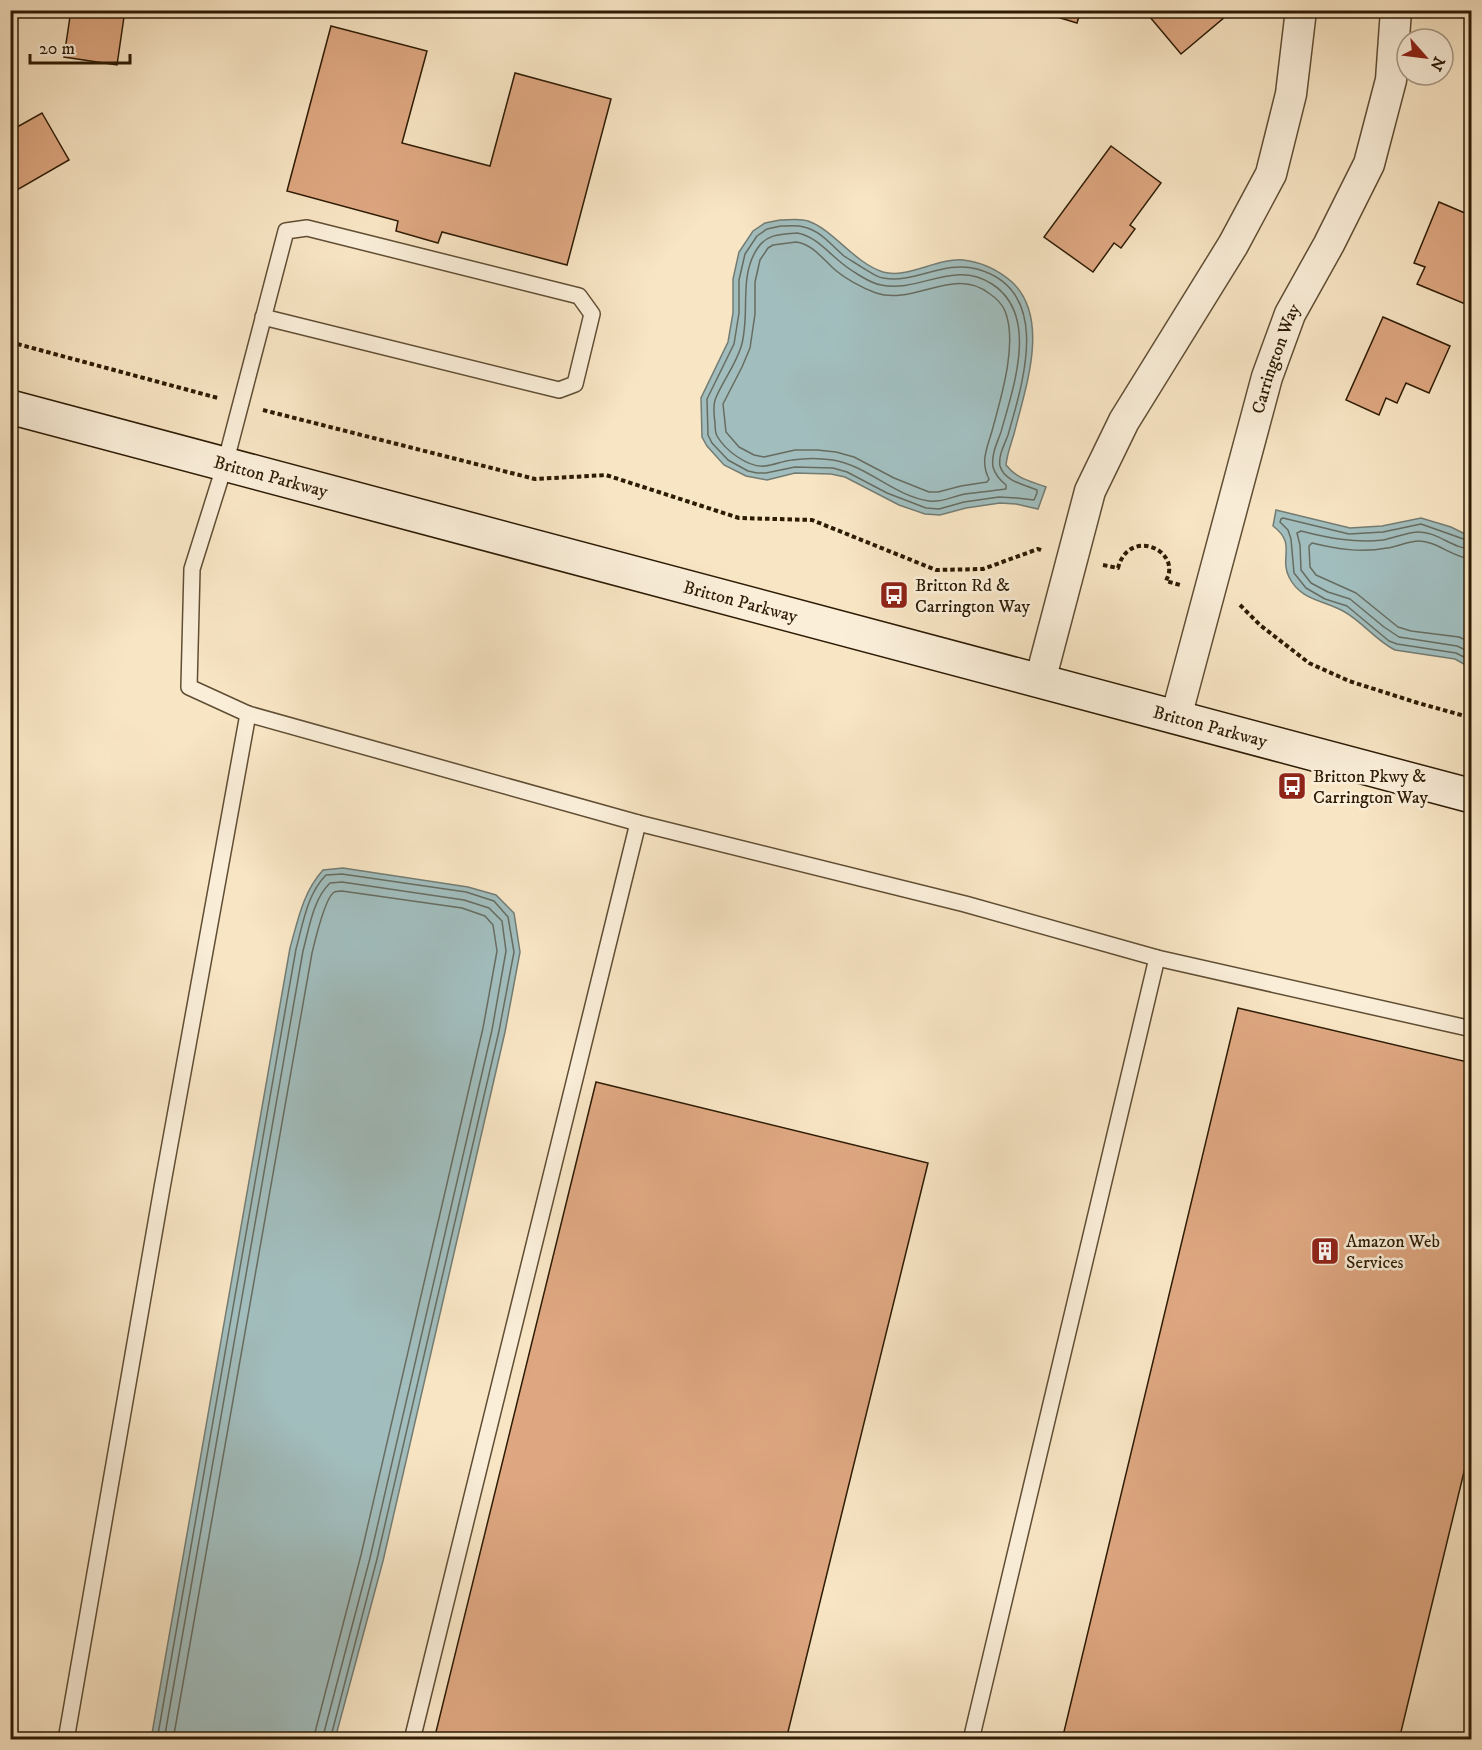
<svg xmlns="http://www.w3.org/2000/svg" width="1482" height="1750" font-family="'IM FELL DW Pica',serif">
	<rect width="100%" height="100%" fill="#f8e5c4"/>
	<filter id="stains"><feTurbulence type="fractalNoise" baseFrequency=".00333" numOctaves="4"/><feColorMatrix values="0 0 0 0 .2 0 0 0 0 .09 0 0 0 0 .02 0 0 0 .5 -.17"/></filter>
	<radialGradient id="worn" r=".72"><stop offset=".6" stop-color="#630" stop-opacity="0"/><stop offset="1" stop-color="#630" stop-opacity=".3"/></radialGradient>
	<g fill="#a1bdbd" stroke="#737c73" stroke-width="1.5">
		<path d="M780,220c9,0 19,-2 28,1 26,9 45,41 75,51 24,7 54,-14 80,-12 19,2 35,10 49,22 39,37 13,107 2,152 -3,10 -7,20 -8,31 11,14 24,16 40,22l-8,22 -22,-5 -16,-1 -34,5 -26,7 -15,-1 -26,-9 -54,-28 -14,-3 -36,-1 -28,7 -21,-4 -22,-11 -17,-19 -5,-9 -1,-39 27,-56 5,-29v-34l6,-27 14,-21 12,-8z"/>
		<path d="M1276,510l74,18 32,-2 39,-8 30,9 20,10v131l-16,-9 -60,-9c-20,-10 -33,-29 -52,-39 -20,-11 -43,-11 -54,-34 -10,-20 8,-33 -16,-51z"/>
		<path d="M343,868l125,19 28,8 18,18 6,39 -15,80 -122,529 -48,178h-184l139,-791c8,-28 13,-56 33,-78z"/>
	</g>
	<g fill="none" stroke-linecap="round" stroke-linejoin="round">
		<g stroke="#676c60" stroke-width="1.5">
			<path d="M781,226c7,0 16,-1 23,1 17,4 27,18 40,29 6,4 13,8 19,12 6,3 13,9 20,10 32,6 60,-18 94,-9 76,21 46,113 31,166 -3,9 -10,20 -8,31 4,15 25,19 37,24v3l-3,7 -17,-2 -18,-1 -35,5 -25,7 -13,-1 -39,-15 -40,-21 -14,-4 -38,-1 -29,6h-9l-9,-2 -20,-11 -16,-17 -4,-8 -1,-36 27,-55 5,-31v-33l6,-26 12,-18 10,-7z"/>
			<path d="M797,233c17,3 28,16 41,27 9,8 31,23 43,25 39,8 73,-26 111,-1 48,31 21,104 9,148 -4,11 -10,23 -8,35 2,7 8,14 13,18v4c-14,2 -28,3 -41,5 -12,2 -23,9 -36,7 -35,-5 -61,-35 -96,-41 -13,-2 -28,-2 -41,0 -9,1 -18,5 -27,6 -17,2 -40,-16 -48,-30 -2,-4 -2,-9 -2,-13 -1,-7 -2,-16 0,-23 7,-18 20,-34 26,-53 10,-32 -3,-69 16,-98 9,-15 24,-15 40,-16z"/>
			<path d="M796,242c16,2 26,16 37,26 11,10 29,20 43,25 38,13 79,-28 114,1 6,4 12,10 15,17 13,32 -4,87 -13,120 -5,17 -12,31 -3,48l-2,3 -26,4 -23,6h-9l-35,-14 -40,-21 -18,-5 -19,-2h-22l-31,7 -10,-2 -15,-8 -13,-15 -3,-28 19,-37 8,-19 5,-34v-32l5,-22 8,-12 5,-3z"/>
			<polyline points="1472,542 1421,524 1383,532 1349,534 1283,518 1281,519 1280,522 1288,530 1291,539 1294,573 1306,588 1325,599 1347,606 1389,641 1397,644 1456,653 1472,661"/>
			<path d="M1472,549c-19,0 -34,-17 -53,-17 -12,0 -24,6 -36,8 -29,3 -55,-2 -82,-9l-4,2 3,12 1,25 10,13 17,9 22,7 34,28 15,10 58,9 15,7"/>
			<path d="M1472,559c-19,-1 -35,-18 -53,-18 -11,0 -22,6 -32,7 -26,5 -50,1 -75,-5l-3,3 1,21 6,8 40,18 42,34 13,4 48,6 13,6"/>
			<path d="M157,1740l139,-791c7,-25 11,-55 30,-74l16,-1 124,18 28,9 14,16 6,35 -15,79 -122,528 -47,181"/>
			<path d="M164,1740l139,-789c6,-22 10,-52 27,-68l12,-1 122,18 25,8 13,13 4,30 -14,79 -122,528 -48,182"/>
			<path d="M173,1740l139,-787c3,-12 12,-52 21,-60 2,-2 6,-2 9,-2l120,17 23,8 8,9 4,26 -14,77 -122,527 -48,185"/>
		</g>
	</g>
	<g fill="#dea781" stroke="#2d1b04" stroke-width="1.5">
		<polygon points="71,10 125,10 117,65 64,57"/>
		<polygon points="1034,10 1081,10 1077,23"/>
		<polygon points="1144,10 1222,10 1226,16 1181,54"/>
		<polygon points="331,26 427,51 402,143 490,166 515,73 611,99 567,265 442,232 438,243 396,231 398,221 287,191"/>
		<polygon points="1469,105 1472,106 1472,161 1465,160"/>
		<polygon points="42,113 69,160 10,194 10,131"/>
		<polygon points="1111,146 1161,183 1130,225 1135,229 1121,248 1114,243 1093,272 1044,237"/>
		<polygon points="1439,202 1472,216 1470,306 1417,284 1425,267 1414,263"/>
		<polygon points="1383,317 1450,346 1429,393 1406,383 1397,403 1386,398 1379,415 1346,400"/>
		<polygon points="1238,1008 1472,1063 1472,1439 1399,1740 1062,1740"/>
		<polygon points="596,1082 928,1163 786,1740 434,1740"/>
	</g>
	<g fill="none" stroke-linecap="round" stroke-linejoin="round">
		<g stroke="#604e34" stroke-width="18">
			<g id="service">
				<polyline points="248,714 638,823 965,904 1157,958 1472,1029"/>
				<polyline points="66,1740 162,1188 248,714 189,687 192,569 225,464 286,231 307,228 579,296 592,314 575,384 559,390 263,317"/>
				<polyline points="412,1740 638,823"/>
				<polyline points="971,1740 1157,958"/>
			</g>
		</g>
		<g stroke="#604e34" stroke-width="33">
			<g id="minor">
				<polyline points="1040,681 1090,491 1124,421 1233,245 1271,174 1291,94 1301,10"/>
				<path id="s1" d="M1176,717l91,-340 23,-63 39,-70 40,-80 22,-84 5,-70"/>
			</g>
		</g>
		<g stroke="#2d1b04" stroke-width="36">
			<g id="secondary">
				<path id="s2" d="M10,407l1462,389"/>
			</g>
		</g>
		<g stroke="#2d1b04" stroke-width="4" stroke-dasharray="4.5 3" stroke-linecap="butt">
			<polyline points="10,342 218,398"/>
			<polyline points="263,410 535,479 606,475 739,518 812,520 936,570 983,569 1038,549 1043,551"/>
			<path d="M1103,565l15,3c10,-38 55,-21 51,4 0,3 -2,6 -3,9l14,4"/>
			<polyline points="1240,605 1260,625 1309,663 1349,681 1418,703 1472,718"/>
		</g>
		<use href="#service" stroke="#faeed9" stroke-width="15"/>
		<use href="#minor" stroke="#faeed9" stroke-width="30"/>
		<use href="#secondary" stroke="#faeed9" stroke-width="33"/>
	</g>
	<defs>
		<g id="bus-square" transform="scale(1.5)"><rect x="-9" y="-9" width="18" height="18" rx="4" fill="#8f2418" stroke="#faeed9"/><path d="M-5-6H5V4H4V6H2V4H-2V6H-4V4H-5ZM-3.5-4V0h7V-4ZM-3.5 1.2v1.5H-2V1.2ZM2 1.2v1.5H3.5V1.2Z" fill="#fff"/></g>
		<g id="building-square" transform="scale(1.5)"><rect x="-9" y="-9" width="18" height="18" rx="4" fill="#8f2418" stroke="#faeed9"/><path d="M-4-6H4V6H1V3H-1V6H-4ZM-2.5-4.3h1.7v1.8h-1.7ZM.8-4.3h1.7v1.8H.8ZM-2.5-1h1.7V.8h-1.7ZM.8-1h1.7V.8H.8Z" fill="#fff"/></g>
	</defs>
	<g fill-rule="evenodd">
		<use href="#bus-square" x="894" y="595"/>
		<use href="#bus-square" x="1292" y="786"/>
		<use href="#building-square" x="1325" y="1251"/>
	</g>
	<g text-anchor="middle" stroke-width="5" stroke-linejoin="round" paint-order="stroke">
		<g font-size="18" fill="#2d1b04" stroke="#faeed9">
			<text dy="6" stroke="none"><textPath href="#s1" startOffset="372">Carrington Way</textPath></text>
			<text dy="6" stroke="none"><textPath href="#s2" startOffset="270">Britton Parkway</textPath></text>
			<text dy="6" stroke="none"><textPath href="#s2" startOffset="756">Britton Parkway</textPath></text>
			<text dy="6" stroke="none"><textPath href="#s2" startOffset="1242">Britton Parkway</textPath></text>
		</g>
		<g font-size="18" fill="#2d1b04" stroke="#faeed9" text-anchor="start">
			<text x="915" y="591">Britton Rd &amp;<tspan x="915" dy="21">Carrington Way</tspan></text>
			<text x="1313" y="782">Britton Pkwy &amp;<tspan x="1313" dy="21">Carrington Way</tspan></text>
			<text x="1346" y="1247">Amazon Web<tspan x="1346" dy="21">Services</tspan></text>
		</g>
	</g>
	<rect width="1482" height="1750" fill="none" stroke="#f8e5c4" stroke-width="36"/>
	<rect x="12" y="12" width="1458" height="1726" fill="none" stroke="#2d1b04" stroke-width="3"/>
	<rect x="18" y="18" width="1446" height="1714" fill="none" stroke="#2d1b04" stroke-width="1.5"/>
	<g transform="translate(1425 57) rotate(118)"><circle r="28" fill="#faeed9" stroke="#a89a84" stroke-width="1.5"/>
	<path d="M0-4.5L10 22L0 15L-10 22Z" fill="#8f2418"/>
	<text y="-9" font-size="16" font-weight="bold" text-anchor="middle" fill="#2d1b04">N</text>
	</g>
	<path d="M30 54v9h100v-9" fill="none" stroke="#2d1b04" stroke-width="3"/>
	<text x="39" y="54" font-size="18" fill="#2d1b04" stroke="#faeed9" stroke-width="4.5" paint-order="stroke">20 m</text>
	<rect width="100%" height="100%" filter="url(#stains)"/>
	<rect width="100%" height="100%" fill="url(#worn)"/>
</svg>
